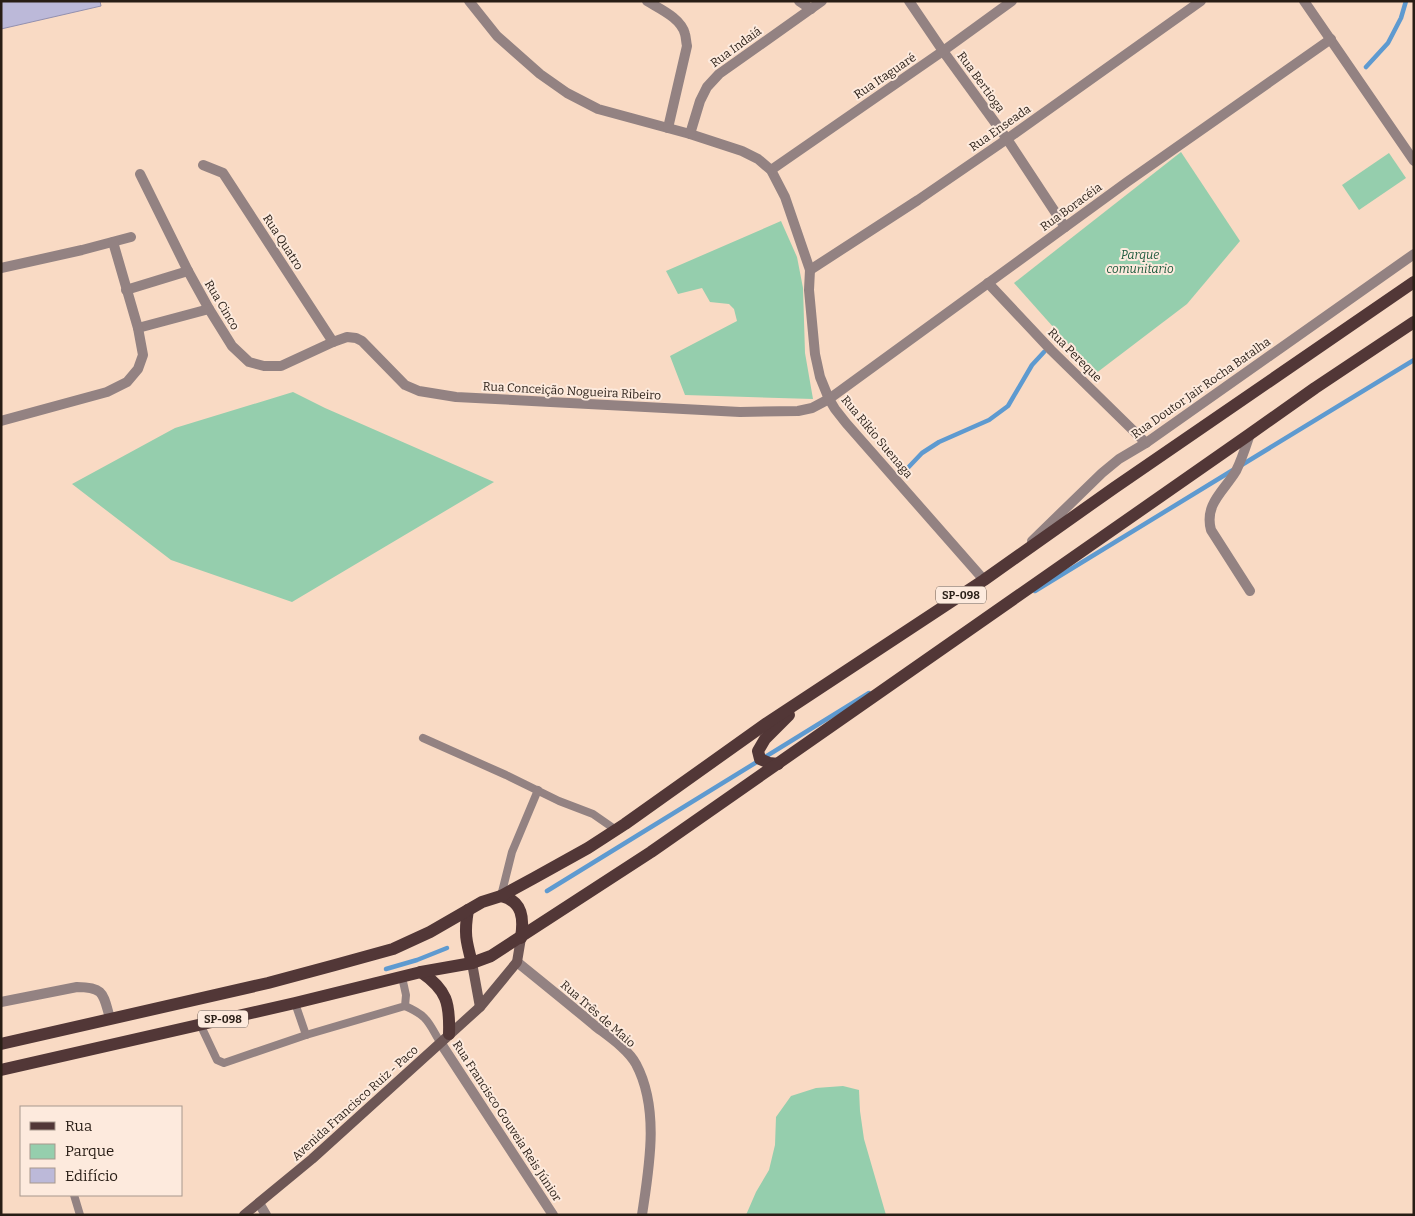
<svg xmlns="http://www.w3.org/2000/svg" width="1415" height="1216" font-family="Bitter,serif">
	<rect width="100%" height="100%" fill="#f9dac4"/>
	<g fill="#95cead">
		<polygon points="1181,152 1240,241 1187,304 1095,374 1014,283"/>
		<polygon points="1389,153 1406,178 1359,210 1342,185"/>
		<polygon points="781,221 797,257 803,288 805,353 813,399 685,395 670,356 737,321 734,309 729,304 710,302 702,288 678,294 666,271"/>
		<polygon points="293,392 325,408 494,482 292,602 171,560 72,484 175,428"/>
		<polygon points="843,1086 859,1090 860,1111 864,1139 886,1215 746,1215 756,1192 769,1170 775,1145 776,1117 791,1096 816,1088"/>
	</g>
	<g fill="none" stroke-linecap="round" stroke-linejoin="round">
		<g stroke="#5e9ad0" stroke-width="4.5">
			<polyline points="1366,67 1388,43 1401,18 1406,1"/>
			<polyline points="1240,466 1414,360"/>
			<polyline points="903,473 922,453 939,442 989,420 1008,406 1032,365 1044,352"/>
			<polyline points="1035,591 1233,470"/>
			<polyline points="547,891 869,693"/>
			<polyline points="386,969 417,960 447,948"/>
		</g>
	</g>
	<polygon fill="#bcb9d9" stroke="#9390af" points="1,1 100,1 101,6 1,29"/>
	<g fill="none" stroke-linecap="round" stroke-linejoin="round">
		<g stroke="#938282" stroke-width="8">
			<polyline points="423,738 506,775 559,801 593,814 616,830"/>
			<polyline points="501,896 512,852 538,790"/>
			<polyline points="295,1003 306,1035"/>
			<path d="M405,1006c23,10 23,16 35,36"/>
			<polyline points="200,1024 217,1060 224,1063 306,1035 405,1006 406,995 402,977"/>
			<polyline points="74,1195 80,1215"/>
		</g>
		<g stroke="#938282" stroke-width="10">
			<polyline points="469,1 497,36 540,74 567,93 598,109 690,134 742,151 758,159 771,170 785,197 810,270 809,290 815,354 820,377 829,399 835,409 846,423 984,580"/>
			<path d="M647,1c13,8 34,17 38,33 1,3 1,8 2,12l-19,82"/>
			<polyline points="799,1 811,9"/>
			<polyline points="909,1 943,51 1007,139 1065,227"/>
			<polyline points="1304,1 1414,161"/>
			<polyline points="690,134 700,101 707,87 719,74 822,1"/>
			<polyline points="203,165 223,173 333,342"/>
			<polyline points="771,170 943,51 1012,1"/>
			<polyline points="140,174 188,271 209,309 232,346 249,362 264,366 281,366 333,342 347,337 356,338 362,341 405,385 419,391 456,397 740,412 798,411 812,408 829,399 1127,182 1331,39"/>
			<polyline points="1,268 82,250 131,237"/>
			<polyline points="810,270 918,200 1007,139 1201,1"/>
			<polyline points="988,283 1051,350 1146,443"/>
			<polyline points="126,290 188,271"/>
			<polyline points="138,328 209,309"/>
			<polyline points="1,421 107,392 127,382 138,369 143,355 138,328 113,242"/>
			<polyline points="1032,541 1102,473 1119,459 1146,443 1414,254"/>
			<path d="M1250,591l-39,-61c-7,-26 13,-39 25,-59 6,-12 10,-25 14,-37"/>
			<path d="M517,962c26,21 52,42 77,63 14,11 34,24 42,39 24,45 13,104 6,151"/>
			<path d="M1,1002l76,-15c28,0 26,8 33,31"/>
			<polyline points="440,1042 553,1215"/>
			<polyline points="259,1203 266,1215"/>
		</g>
		<g stroke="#6d5655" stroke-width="10">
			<polyline points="472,963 480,1007"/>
			<polyline points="244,1215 312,1159 480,1007 517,962 521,938"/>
		</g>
		<g stroke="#523737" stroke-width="12">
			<polyline points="778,764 769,763 760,759 758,751 765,739 789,715"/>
			<path d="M501,896c22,5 23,23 20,42"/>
			<path d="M468,910c-4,23 -2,31 4,53"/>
			<path d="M421,972c26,18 29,31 28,62"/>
			<polyline points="1,1044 268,983 335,965 393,949 430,932 482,902 501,896 534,878 588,848 625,824 767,723 984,580 1114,488 1414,282"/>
			<polyline points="1,1070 295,1003 421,972 472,963 491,956 651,852 1250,434 1315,388 1414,322"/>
		</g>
	</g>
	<g text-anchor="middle" stroke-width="4" stroke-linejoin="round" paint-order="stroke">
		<g fill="#fdeadd" stroke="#685a51" stroke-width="1">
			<rect x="936" y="586.5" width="50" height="17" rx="4"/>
			<rect x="198" y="1010.5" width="50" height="17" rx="4"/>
		</g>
		<g font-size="11" font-weight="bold" fill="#281d15">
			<text x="961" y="599">SP-098</text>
			<text x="223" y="1023">SP-098</text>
		</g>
		<g font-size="12" fill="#281d15" stroke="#fdeadd">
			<text transform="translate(736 47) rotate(-36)" y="4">Rua Indaiá</text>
			<text transform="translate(885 76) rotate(-34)" y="4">Rua Itaguaré</text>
			<text transform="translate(981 82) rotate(54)" y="4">Rua Bertioga</text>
			<text transform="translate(1000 128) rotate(-35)" y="4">Rua Enseada</text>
			<text transform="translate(1071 207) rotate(-36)" y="4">Rua Boracéia</text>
			<text transform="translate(283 242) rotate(57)" y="4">Rua Quatro</text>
			<text transform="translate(222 305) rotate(59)" y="4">Rua Cinco</text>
			<text transform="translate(1075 355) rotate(45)" y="4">Rua Pereque</text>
			<text transform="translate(1201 388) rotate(-35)" y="4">Rua Doutor Jair Rocha Batalha</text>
			<text transform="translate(572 391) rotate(3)" y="4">Rua Conceição Nogueira Ribeiro</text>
			<text transform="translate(877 437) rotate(50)" y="4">Rua Rikio Suenaga</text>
			<text transform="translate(598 1014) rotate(41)" y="4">Rua Três de Maio</text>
			<text transform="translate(355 1103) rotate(-42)" y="4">Avenida Francisco Ruiz - Paco</text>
			<text transform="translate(507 1121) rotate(57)" y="4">Rua Francisco Gouveia Reis Júnior</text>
		</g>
		<g font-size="12" font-style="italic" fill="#1e5a3d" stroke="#fdeadd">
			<text x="1140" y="259">Parque<tspan x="1140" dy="14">comunitario</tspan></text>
		</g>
	</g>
	<rect width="1415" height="1216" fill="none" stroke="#281d15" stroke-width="5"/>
	<rect x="20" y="1106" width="162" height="90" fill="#fdeadd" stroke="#a8988d"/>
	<rect x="30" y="1122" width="25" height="8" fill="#523737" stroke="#a8988d"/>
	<text x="65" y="1131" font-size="15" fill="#281d15">Rua</text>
	<rect x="30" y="1144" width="25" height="15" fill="#95cead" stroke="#a8988d"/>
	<text x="65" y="1156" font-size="15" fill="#281d15">Parque</text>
	<rect x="30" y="1168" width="25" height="15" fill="#bcb9d9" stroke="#a8988d"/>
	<text x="65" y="1181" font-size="15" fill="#281d15">Edifício</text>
</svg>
